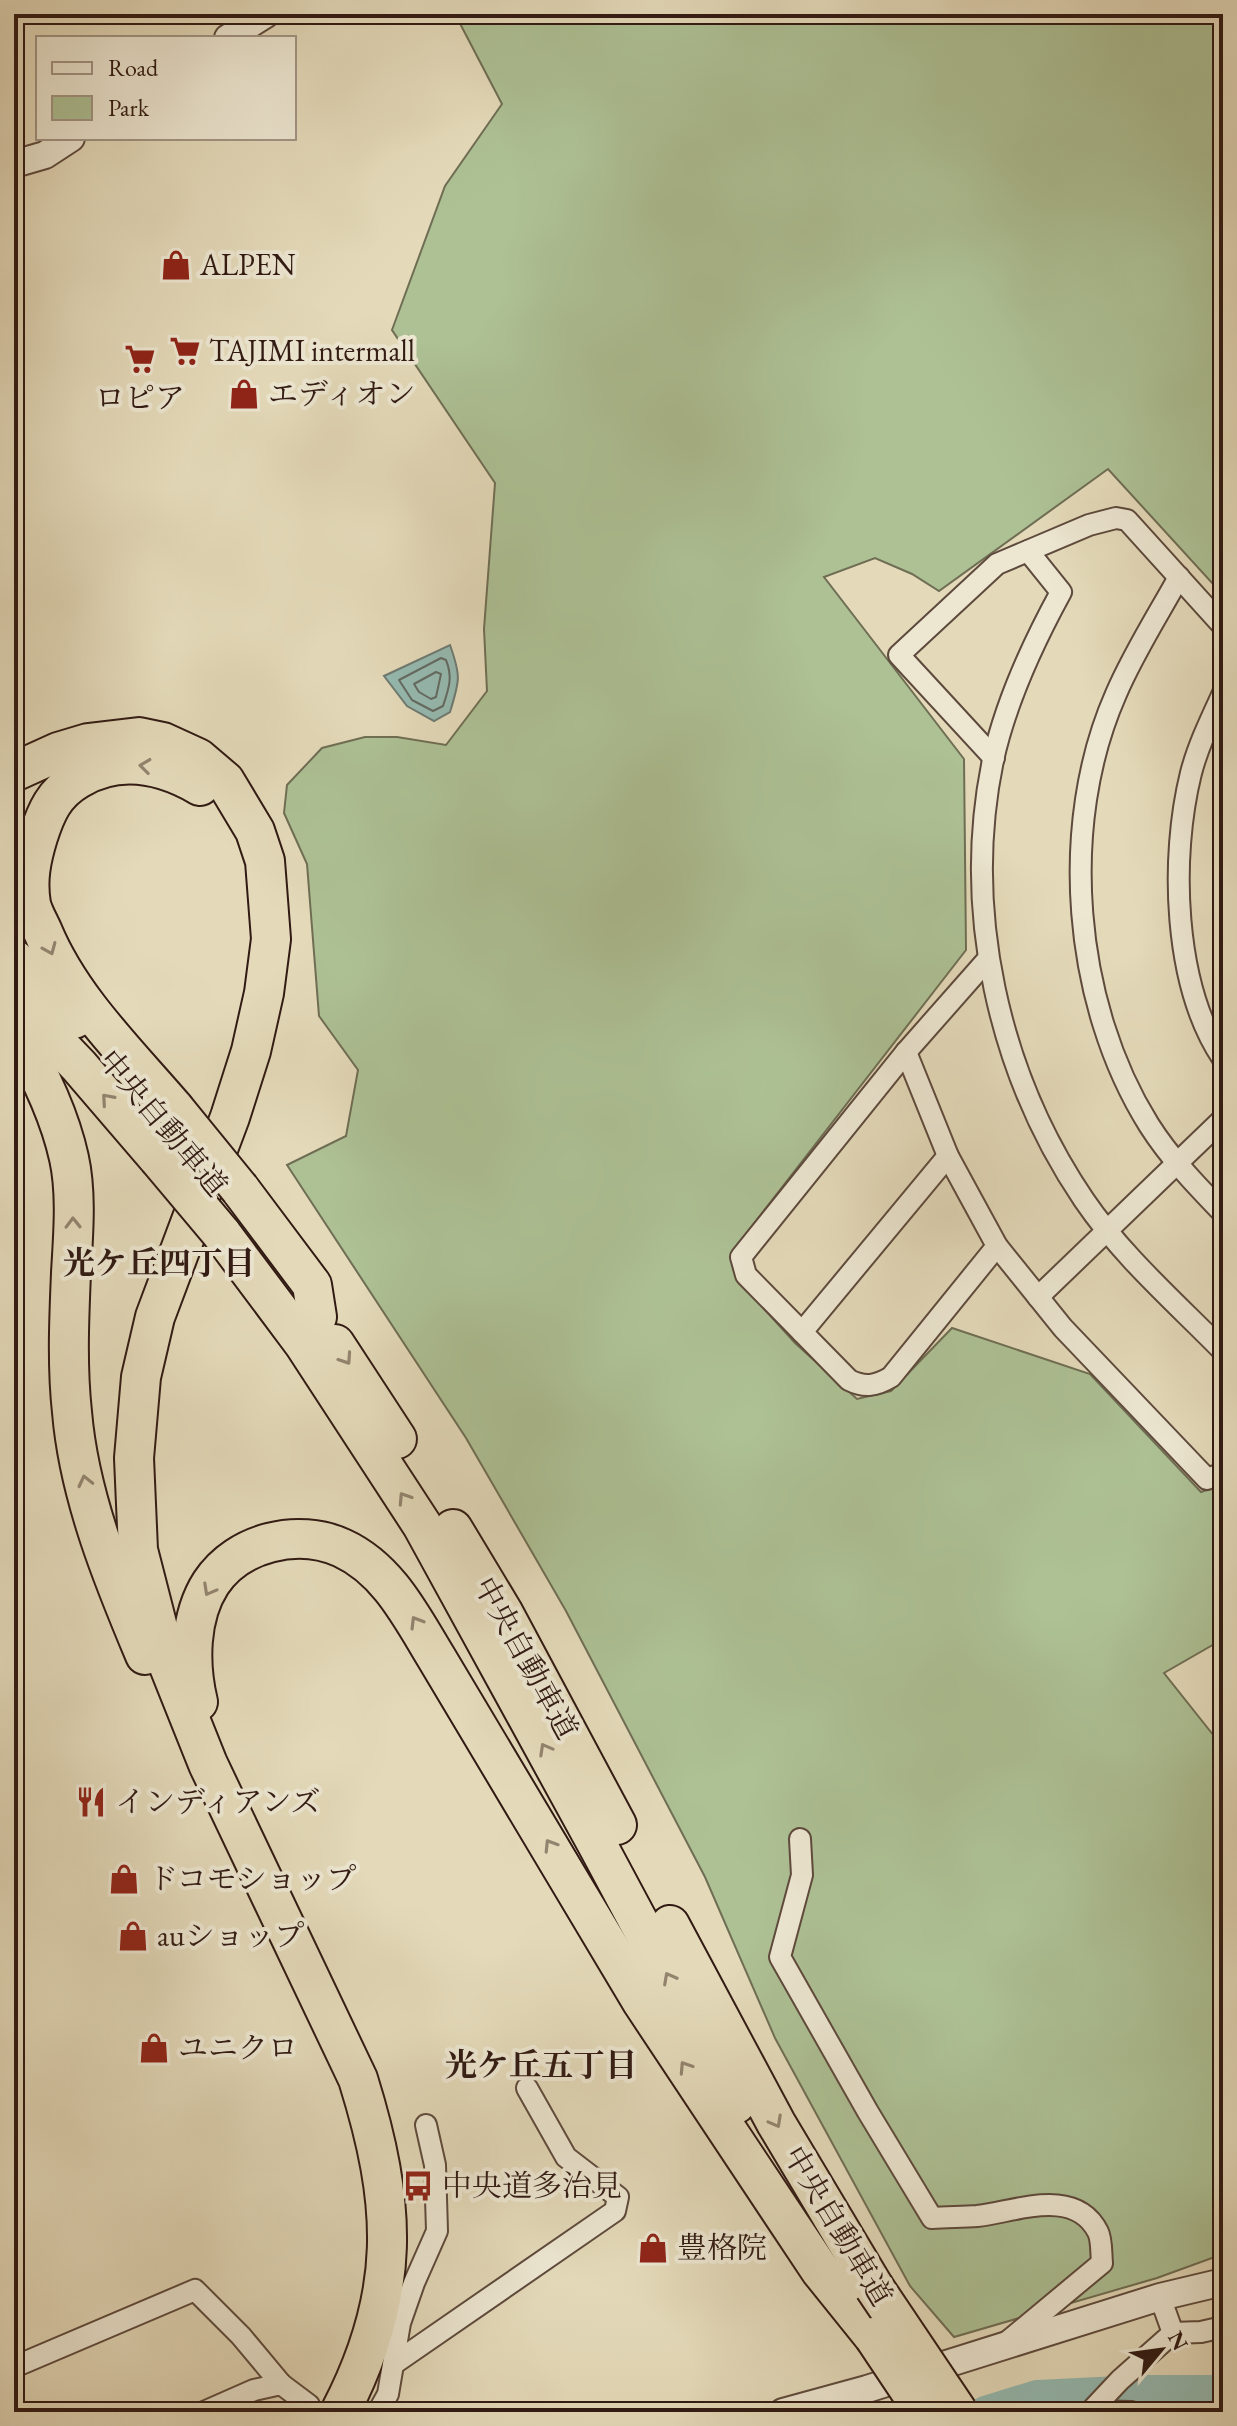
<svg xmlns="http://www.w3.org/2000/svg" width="1237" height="2426" font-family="'EB Garamond','Noto Serif JP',serif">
	<rect width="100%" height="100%" fill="#e4daba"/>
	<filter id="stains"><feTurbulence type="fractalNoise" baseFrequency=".0025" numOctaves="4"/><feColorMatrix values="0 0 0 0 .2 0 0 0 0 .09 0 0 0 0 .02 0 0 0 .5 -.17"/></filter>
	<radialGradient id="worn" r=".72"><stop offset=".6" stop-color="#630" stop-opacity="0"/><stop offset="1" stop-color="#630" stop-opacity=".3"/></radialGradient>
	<polygon fill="#adc195" stroke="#6f6e54" stroke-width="2" points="455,14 1223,14 1223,595 1108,469 939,591 912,574 875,558 824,577 964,759 966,950 735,1248 740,1282 795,1343 857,1399 891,1391 952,1328 1090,1374 1201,1492 1223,1484 1223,1639 1164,1673 1218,1741 1223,1740 1223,2254 1157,2278 954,2337 910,2286 775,2038 705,1877 566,1611 466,1438 287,1165 346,1136 358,1070 319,1016 307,864 284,813 287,785 322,748 365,737 397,737 446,745 487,691 484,629 495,483 392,330 445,186 502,104"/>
	<path fill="#95bab1" stroke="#6d7a72" stroke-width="2" d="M450,645c11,31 10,35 0,67l-16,9 -27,-15 -23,-30z"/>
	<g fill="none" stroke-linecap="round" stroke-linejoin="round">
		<g stroke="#636a62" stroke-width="2">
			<path d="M441,658l5,2c7,17 3,28 -3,46l-10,5 -21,-11 -13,-20z"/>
			<polygon points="436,672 441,674 436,697 431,699 419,692 414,684"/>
		</g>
		<polyline stroke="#95bab1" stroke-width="32" points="985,2412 1037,2396 1141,2391 1223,2391"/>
		<g stroke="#5e4a3d" stroke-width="24">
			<g id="minor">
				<path d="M1028,551l33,41c-29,53 -55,109 -68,168 -31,150 5,313 91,440 38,56 92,103 139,151"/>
				<path d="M1179,577c-21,38 -46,77 -63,117 -58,131 -43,310 33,431 21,33 47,60 74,88"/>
				<path d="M1223,693c-12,26 -25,53 -32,80 -21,84 -18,212 32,286"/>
				<polyline points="994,758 899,655 997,564 1089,525 1116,518 1127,520 1223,626"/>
				<path d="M988,959l-82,93 -165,205 5,18 103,105c16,8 27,6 42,-3l106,-131"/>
				<polyline points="906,1052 948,1156 997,1246 1063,1328 1207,1479 1223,1473"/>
				<polyline points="1038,1297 1223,1119"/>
				<polyline points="802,1332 948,1156"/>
				<path d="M800,1839l2,36 -22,82 88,155 64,106c15,-1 30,-1 45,-2 38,-4 98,-30 121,16 4,8 3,22 4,31l-95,79"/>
				<polyline points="1160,2297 1173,2333"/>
				<polyline points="395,2363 615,2211 618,2197 566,2157 527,2088"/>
				<polyline points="14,2367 195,2290 241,2336 281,2384"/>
				<polyline points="1092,2411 1131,2412"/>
				<polyline points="204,2412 254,2390 281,2384 309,2405"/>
				<polyline points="378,2412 388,2394 400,2323 414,2283 437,2231 435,2165 426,2125"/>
				<polyline points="1090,2412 1120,2380 1173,2333 1201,2332 1223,2327"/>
			</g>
		</g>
		<g stroke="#5e4a3d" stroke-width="30">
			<g id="tertiary">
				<polyline points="228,38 266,14"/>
				<polyline points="14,164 45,155 71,138"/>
				<polyline points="783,2412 867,2389 1160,2297 1223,2282"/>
			</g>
		</g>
		<g stroke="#311a13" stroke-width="42">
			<g id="motorway">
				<path d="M14,772l44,-20 30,-9 51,-6 24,5 35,16 27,23 30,50 10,30 6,78 -7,54 -13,58 -21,66 -75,200 -14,60 -7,81 4,92 28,109 42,105 150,315c39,125 44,214 -18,333"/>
				<polyline points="14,959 74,1019"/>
				<polyline points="14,998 79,1066 158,1158"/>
				<path d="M14,1030c24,40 45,83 55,128 8,36 4,79 2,115 -2,47 -4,93 1,139 7,84 41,167 73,243"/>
				<path d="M174,1108c-47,-55 -103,-109 -131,-176 -4,-9 -10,-19 -12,-28 -4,-24 0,-44 7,-67 8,-25 16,-44 40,-58 40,-24 84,-15 122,7"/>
				<polyline points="240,1189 312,1285 317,1317"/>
				<polyline points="221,1233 304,1344 422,1525 598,1846 736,2104"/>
				<polyline points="335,1344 397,1439"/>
				<polyline points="453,1529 503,1612 617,1825"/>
				<path d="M198,1702c-9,-38 -9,-85 13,-119 27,-41 87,-55 131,-35 46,21 69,68 94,109l206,345 178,268 54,67"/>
				<polyline points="670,1925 776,2123 874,2287"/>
			</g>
		</g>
		<use href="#minor" stroke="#ede7d2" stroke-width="20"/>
		<use href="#tertiary" stroke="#ede7d2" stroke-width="26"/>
		<use href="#motorway" stroke="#e4daba" stroke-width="38"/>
		<g stroke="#311a13" stroke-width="42" stroke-linecap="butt">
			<g id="motorway-bridge">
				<polyline points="174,1108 240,1189"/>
				<polyline points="158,1158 221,1233"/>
				<polyline points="874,2287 958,2412"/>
				<polyline points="874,2337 924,2412"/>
			</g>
		</g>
		<use href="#motorway-bridge" stroke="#e4daba" stroke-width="38"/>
	</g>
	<defs><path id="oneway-chevron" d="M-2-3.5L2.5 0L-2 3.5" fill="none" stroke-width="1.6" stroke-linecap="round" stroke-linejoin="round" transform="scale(2)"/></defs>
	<g stroke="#93846f">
		<use href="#oneway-chevron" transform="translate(145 766) rotate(-173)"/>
		<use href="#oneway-chevron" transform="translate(50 949) rotate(67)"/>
		<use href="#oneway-chevron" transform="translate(107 1099) rotate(-131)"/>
		<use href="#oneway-chevron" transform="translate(73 1223) rotate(-91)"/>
		<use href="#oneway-chevron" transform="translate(346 1359) rotate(56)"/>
		<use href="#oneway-chevron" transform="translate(85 1481) rotate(-103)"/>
		<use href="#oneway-chevron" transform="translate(404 1498) rotate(-123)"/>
		<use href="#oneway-chevron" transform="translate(209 1590) rotate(119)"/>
		<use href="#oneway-chevron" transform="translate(416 1622) rotate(-121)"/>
		<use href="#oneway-chevron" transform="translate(545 1749) rotate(-119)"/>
		<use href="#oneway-chevron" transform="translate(550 1845) rotate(-122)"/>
		<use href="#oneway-chevron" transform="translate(669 1978) rotate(-118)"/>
		<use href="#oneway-chevron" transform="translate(685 2067) rotate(-123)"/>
		<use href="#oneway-chevron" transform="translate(776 2122) rotate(61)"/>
	</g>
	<defs>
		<g id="shop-bare" transform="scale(2.4)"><path d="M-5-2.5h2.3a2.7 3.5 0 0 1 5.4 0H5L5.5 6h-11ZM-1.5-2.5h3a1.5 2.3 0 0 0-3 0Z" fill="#8f2418" stroke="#ede7d2" stroke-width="2.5" paint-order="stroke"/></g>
		<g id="supermarket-bare" transform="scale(2.4)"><path d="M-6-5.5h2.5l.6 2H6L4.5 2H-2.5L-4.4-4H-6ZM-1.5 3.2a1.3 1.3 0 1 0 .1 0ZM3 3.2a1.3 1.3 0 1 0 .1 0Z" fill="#8f2418" stroke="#ede7d2" stroke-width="2.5" paint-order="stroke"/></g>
		<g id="restaurant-bare" transform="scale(2.4)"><path d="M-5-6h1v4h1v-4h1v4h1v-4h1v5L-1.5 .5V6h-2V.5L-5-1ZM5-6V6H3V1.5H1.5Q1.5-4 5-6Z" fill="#8f2418" stroke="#ede7d2" stroke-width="2.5" paint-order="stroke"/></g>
		<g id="bus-bare" transform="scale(2.4)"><path d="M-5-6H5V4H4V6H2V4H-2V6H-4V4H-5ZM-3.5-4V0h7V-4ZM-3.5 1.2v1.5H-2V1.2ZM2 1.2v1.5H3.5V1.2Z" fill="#8f2418" stroke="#ede7d2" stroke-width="2.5" paint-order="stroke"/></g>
	</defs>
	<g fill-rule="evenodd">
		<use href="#shop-bare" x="176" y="265"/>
		<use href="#supermarket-bare" x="185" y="351"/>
		<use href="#supermarket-bare" x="140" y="359"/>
		<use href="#shop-bare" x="244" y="394"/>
		<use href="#restaurant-bare" x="91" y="1802"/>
		<use href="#shop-bare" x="124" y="1879"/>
		<use href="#shop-bare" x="133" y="1936"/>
		<use href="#shop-bare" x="154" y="2048"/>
		<use href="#bus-bare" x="418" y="2186"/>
		<use href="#shop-bare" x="653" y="2248"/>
	</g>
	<g text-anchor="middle" stroke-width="8" stroke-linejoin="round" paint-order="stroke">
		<g font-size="30" fill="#311a13" stroke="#ede7d2" text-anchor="start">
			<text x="200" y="275">ALPEN</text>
			<text x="209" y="361">TAJIMI intermall</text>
			<text x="268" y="404">エディオン</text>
			<text x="140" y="408" text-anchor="middle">ロピア</text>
			<text x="115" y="1812">インディアンズ</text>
			<text x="148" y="1889">ドコモショップ</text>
			<text x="157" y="1946">auショップ</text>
			<text x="178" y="2058">ユニクロ</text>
			<text x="442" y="2196">中央道多治見</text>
			<text x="677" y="2258">豊格院</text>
		</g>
		<g font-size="30" fill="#311a13" stroke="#ede7d2">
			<text transform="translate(163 1123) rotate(50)" y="10">中央自動車道</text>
			<text transform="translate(526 1658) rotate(61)" y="10">中央自動車道</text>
			<text transform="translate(838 2226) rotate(59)" y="10">中央自動車道</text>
		</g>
		<g font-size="32" font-weight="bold" fill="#311a13" stroke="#ede7d2">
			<text x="159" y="1274">光ケ丘四丁目</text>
			<text x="541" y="2076">光ケ丘五丁目</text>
		</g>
	</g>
	<rect width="1237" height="2426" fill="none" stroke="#e4daba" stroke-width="48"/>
	<rect x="16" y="16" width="1205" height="2394" fill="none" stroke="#311a13" stroke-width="4"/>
	<rect x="24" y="24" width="1189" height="2378" fill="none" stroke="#311a13" stroke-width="2"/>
	<rect x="36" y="36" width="260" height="104" fill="#ede7d2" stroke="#a29586" stroke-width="2"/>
	<rect x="52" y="62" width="40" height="12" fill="#ede7d2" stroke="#a29586" stroke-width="2"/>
	<text x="108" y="76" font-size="24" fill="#311a13">Road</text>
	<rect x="52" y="96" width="40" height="24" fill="#adc195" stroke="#a29586" stroke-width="2"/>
	<text x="108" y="116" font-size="24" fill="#311a13">Park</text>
	<g transform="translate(1161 2350) rotate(61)" stroke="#ede7d2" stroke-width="6" paint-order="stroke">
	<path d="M0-6L14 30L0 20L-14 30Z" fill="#311a13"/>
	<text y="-12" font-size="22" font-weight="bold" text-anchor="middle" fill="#311a13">N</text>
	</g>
	<rect width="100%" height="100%" filter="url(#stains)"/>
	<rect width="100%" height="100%" fill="url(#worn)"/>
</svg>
